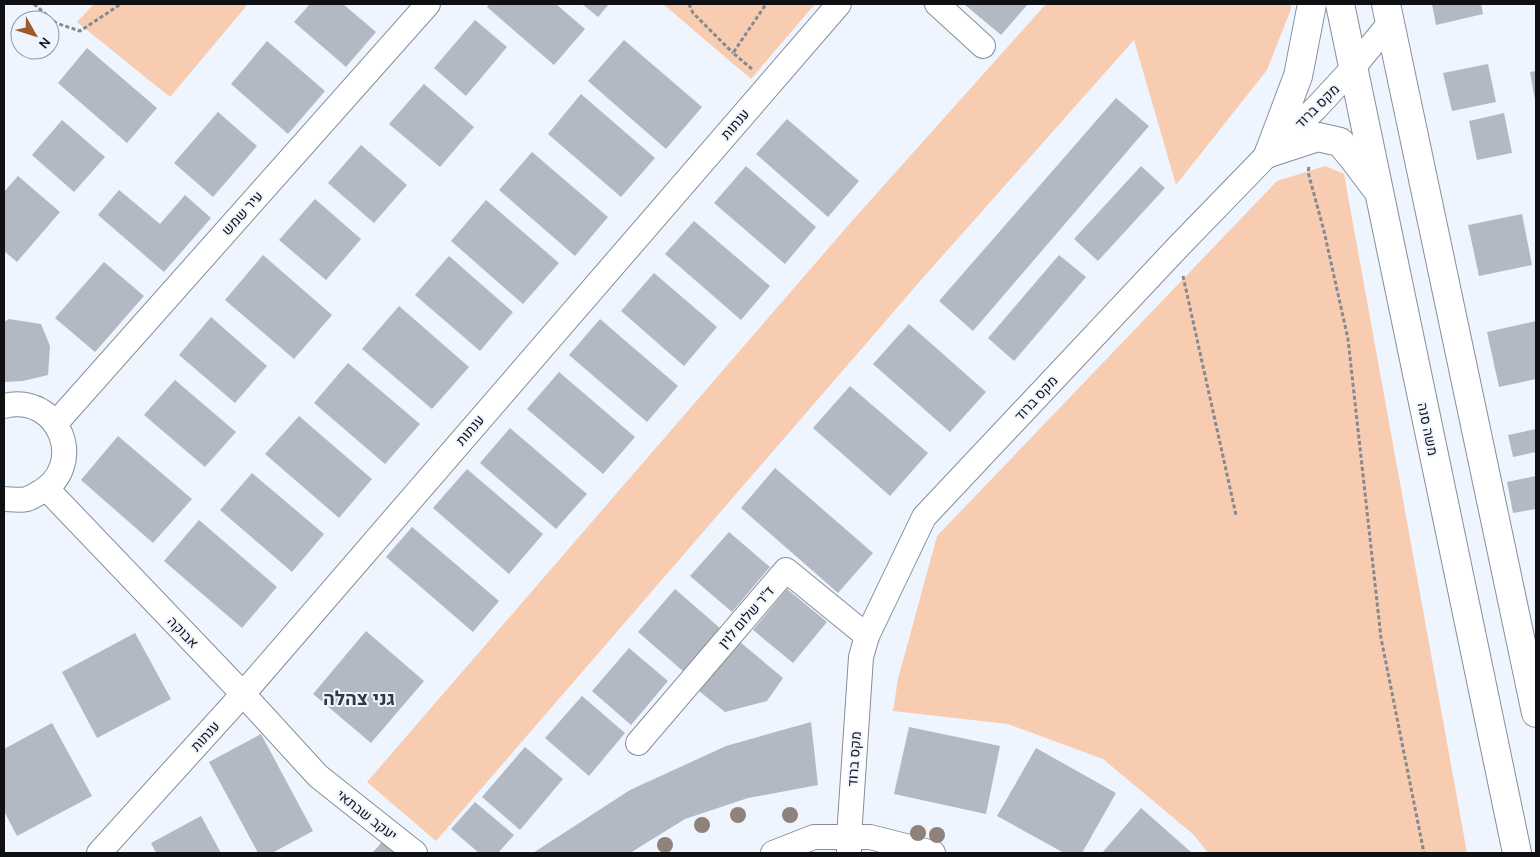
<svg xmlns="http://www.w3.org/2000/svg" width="1540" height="857" font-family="Karla,Heebo,sans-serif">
	<rect width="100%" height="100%" fill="#eef5ff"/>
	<g fill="#f8ccb0">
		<polygon points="94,4 248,4 170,97 77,22"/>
		<polygon points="663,4 815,4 751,79"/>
		<polygon points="1046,4 1291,4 1291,9 1267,70 1176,185 1134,40 921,280 436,841 367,782 852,221"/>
		<polygon points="1325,166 1344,174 1467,853 1208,853 1194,835 1103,759 1008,724 893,711 898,679 937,536 1277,181"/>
	</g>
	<g fill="#b3b9c2">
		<polygon points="310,4 343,4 376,32 346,67 294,22"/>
		<polygon points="489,4 556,4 585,29 554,65 487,7"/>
		<polygon points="582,4 609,4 598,17"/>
		<polygon points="964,4 1028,4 1001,35"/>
		<polygon points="1432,4 1481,4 1483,14 1436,25"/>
		<polygon points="475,20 507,47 466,96 434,68"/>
		<polygon points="624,40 702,107 666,149 588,81"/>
		<polygon points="267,41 325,91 288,134 231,84"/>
		<polygon points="87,48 157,108 127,143 58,83"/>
		<polygon points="1488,64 1496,102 1452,111 1443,73"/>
		<polygon points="1536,71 1536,100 1535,100 1530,72"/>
		<polygon points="424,84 474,127 440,167 389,124"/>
		<polygon points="581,94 655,158 621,197 548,134"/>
		<polygon points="1116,98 1149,126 973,331 939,301"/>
		<polygon points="218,112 257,146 213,197 174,163"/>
		<polygon points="1504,113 1512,153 1477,160 1469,121"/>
		<polygon points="787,119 859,181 828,217 756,154"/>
		<polygon points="62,120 105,157 74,192 32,155"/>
		<polygon points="361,145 407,185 374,223 328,183"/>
		<polygon points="532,152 608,217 575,256 499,190"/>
		<polygon points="746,166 816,227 785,264 714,203"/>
		<polygon points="1141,166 1165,188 1098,261 1074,239"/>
		<polygon points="18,176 60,212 17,262 4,251 4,192"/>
		<polygon points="119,190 160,224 185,195 211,218 164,272 98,215"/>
		<polygon points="315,199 361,239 326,280 279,240"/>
		<polygon points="486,200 559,263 523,304 451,241"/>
		<polygon points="1522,214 1532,265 1479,276 1468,225"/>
		<polygon points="694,221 770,286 741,320 665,254"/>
		<polygon points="263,255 332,315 294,359 225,300"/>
		<polygon points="1059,255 1086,277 1014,361 988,338"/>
		<polygon points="449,256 513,312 480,351 415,295"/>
		<polygon points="104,262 144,296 95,352 55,318"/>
		<polygon points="654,273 717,327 684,366 621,311"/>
		<polygon points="399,306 469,367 432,409 362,349"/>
		<polygon points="211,317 267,366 235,403 179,355"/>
		<polygon points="9,319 41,324 50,346 48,375 23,381 4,382 4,322"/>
		<polygon points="600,319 678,386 647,422 569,355"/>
		<polygon points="1536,321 1536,379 1499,387 1487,332"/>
		<polygon points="909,324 986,392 950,432 873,364"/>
		<polygon points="348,363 420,424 385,464 314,403"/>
		<polygon points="559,372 635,437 603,474 527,409"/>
		<polygon points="175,380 236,432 205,467 144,415"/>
		<polygon points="850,386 928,453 890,496 813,428"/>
		<polygon points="299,416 372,479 339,518 265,454"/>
		<polygon points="510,428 587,494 556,529 480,463"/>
		<polygon points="1536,429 1536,452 1513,457 1508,435"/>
		<polygon points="118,436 192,499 153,543 81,480"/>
		<polygon points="775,468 873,553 838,593 741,508"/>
		<polygon points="467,469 543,534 509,574 433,508"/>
		<polygon points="252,473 324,534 292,572 220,510"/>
		<polygon points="1536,476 1536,509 1513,513 1507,482"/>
		<polygon points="199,520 277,587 242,628 164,561"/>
		<polygon points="412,527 499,601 473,632 386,557"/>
		<polygon points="729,532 770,567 732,612 690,576"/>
		<polygon points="675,589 721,629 684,672 638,632"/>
		<polygon points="787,589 827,622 793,663 753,630"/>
		<polygon points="366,631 424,681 371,743 313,694"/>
		<polygon points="135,633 171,699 97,738 62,672"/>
		<polygon points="740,642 783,678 767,701 725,712 699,691"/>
		<polygon points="629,648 668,681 631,725 592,691"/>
		<polygon points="582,696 625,733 589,776 545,738"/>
		<polygon points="811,722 818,785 748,798 685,819 630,853 533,853 630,790 726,746"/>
		<polygon points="52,723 92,796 17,836 4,811 4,749"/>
		<polygon points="909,727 1000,746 986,814 894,794"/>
		<polygon points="261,734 313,831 272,853 258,853 209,762"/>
		<polygon points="525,747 563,779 520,830 482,797"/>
		<polygon points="1036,748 1116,793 1082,853 1064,853 997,816"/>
		<polygon points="475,802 514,835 498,853 479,853 451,829"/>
		<polygon points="1141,808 1192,853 1102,853"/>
		<polygon points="201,816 221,853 156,853 151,843"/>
		<polygon points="384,840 400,853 372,853"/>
	</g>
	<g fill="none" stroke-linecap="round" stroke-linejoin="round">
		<g stroke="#888e97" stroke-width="26">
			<g id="minor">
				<polyline points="937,4 983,46"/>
				<path d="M4,406c56,-14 85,62 33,88 -3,2 -7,4 -10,5 -7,2 -17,0 -23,0"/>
				<polyline points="56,423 428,4"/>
				<polyline points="47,489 243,694 318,776 415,853"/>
				<polyline points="638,743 786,570 867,636"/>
				<polyline points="99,853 243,694 839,4"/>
				<polyline points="773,853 814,837 870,837 933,853"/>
				<polyline points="849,853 849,837 861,657 867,636 924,517 1177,248 1269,153 1316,108 1353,68 1389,24"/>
			</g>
		</g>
		<g stroke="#888e97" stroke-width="30">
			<g id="major">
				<polyline points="1340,4 1517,853"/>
				<polyline points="1386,4 1536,713"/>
				<polyline points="1269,153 1298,76 1312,4"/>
				<polyline points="1269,153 1318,137 1340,142 1354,159 1375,187"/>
			</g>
		</g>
		<g stroke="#858990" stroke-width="3" stroke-dasharray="4 2.5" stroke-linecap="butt">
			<polyline points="34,4 56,23 80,31 121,4"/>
			<polyline points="689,4 693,13 733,53"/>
			<polyline points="752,69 733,53 766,4"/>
			<polyline points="1309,167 1308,172 1324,231 1348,339 1381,638 1424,853"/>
			<polyline points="1183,276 1236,515"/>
		</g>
		<use href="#minor" stroke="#fff" stroke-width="24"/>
		<use href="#major" stroke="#fff" stroke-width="28"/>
	</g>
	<g fill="#8f827b">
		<circle cx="738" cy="815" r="8"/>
		<circle cx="790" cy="815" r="8"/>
		<circle cx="702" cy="825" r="8"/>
		<circle cx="918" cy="833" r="8"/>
		<circle cx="937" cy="835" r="8"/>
		<circle cx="665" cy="845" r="8"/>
	</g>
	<g text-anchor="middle" stroke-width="4" stroke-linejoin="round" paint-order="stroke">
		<g font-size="14" fill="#0e1013" stroke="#eef5ff">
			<text transform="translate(1317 106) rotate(-45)" y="5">מקס ברוד</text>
			<text transform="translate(735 124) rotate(-49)" y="5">ענתות</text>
			<text transform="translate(242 213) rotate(-48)" y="5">עיר שמש</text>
			<text transform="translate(1036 398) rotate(-47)" y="5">מקס ברוד</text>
			<text transform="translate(1428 429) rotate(78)" y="5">משה סנה</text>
			<text transform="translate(470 430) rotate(-49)" y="5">ענתות</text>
			<text transform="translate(746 617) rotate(-49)" y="5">ד"ר שלום לוין</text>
			<text transform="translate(183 632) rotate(46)" y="5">אבוקה</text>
			<text transform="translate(205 736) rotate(-48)" y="5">ענתות</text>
			<text transform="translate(854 759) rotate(-86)" y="5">מקס ברוד</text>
			<text transform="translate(367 815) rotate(38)" y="5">יעקב שבתאי</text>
		</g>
		<g font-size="19" font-weight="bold" fill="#333840" stroke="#eef5ff">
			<text x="359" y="705">גני צהלה</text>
		</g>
	</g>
	<rect width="1540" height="857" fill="none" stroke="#0e1013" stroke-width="10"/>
	<g transform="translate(35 35) rotate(129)"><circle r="24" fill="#eef5ff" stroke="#9499a1"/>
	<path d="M0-4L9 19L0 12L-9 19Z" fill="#9d5a2b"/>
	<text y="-8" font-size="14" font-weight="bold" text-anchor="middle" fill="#0e1013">N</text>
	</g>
</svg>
